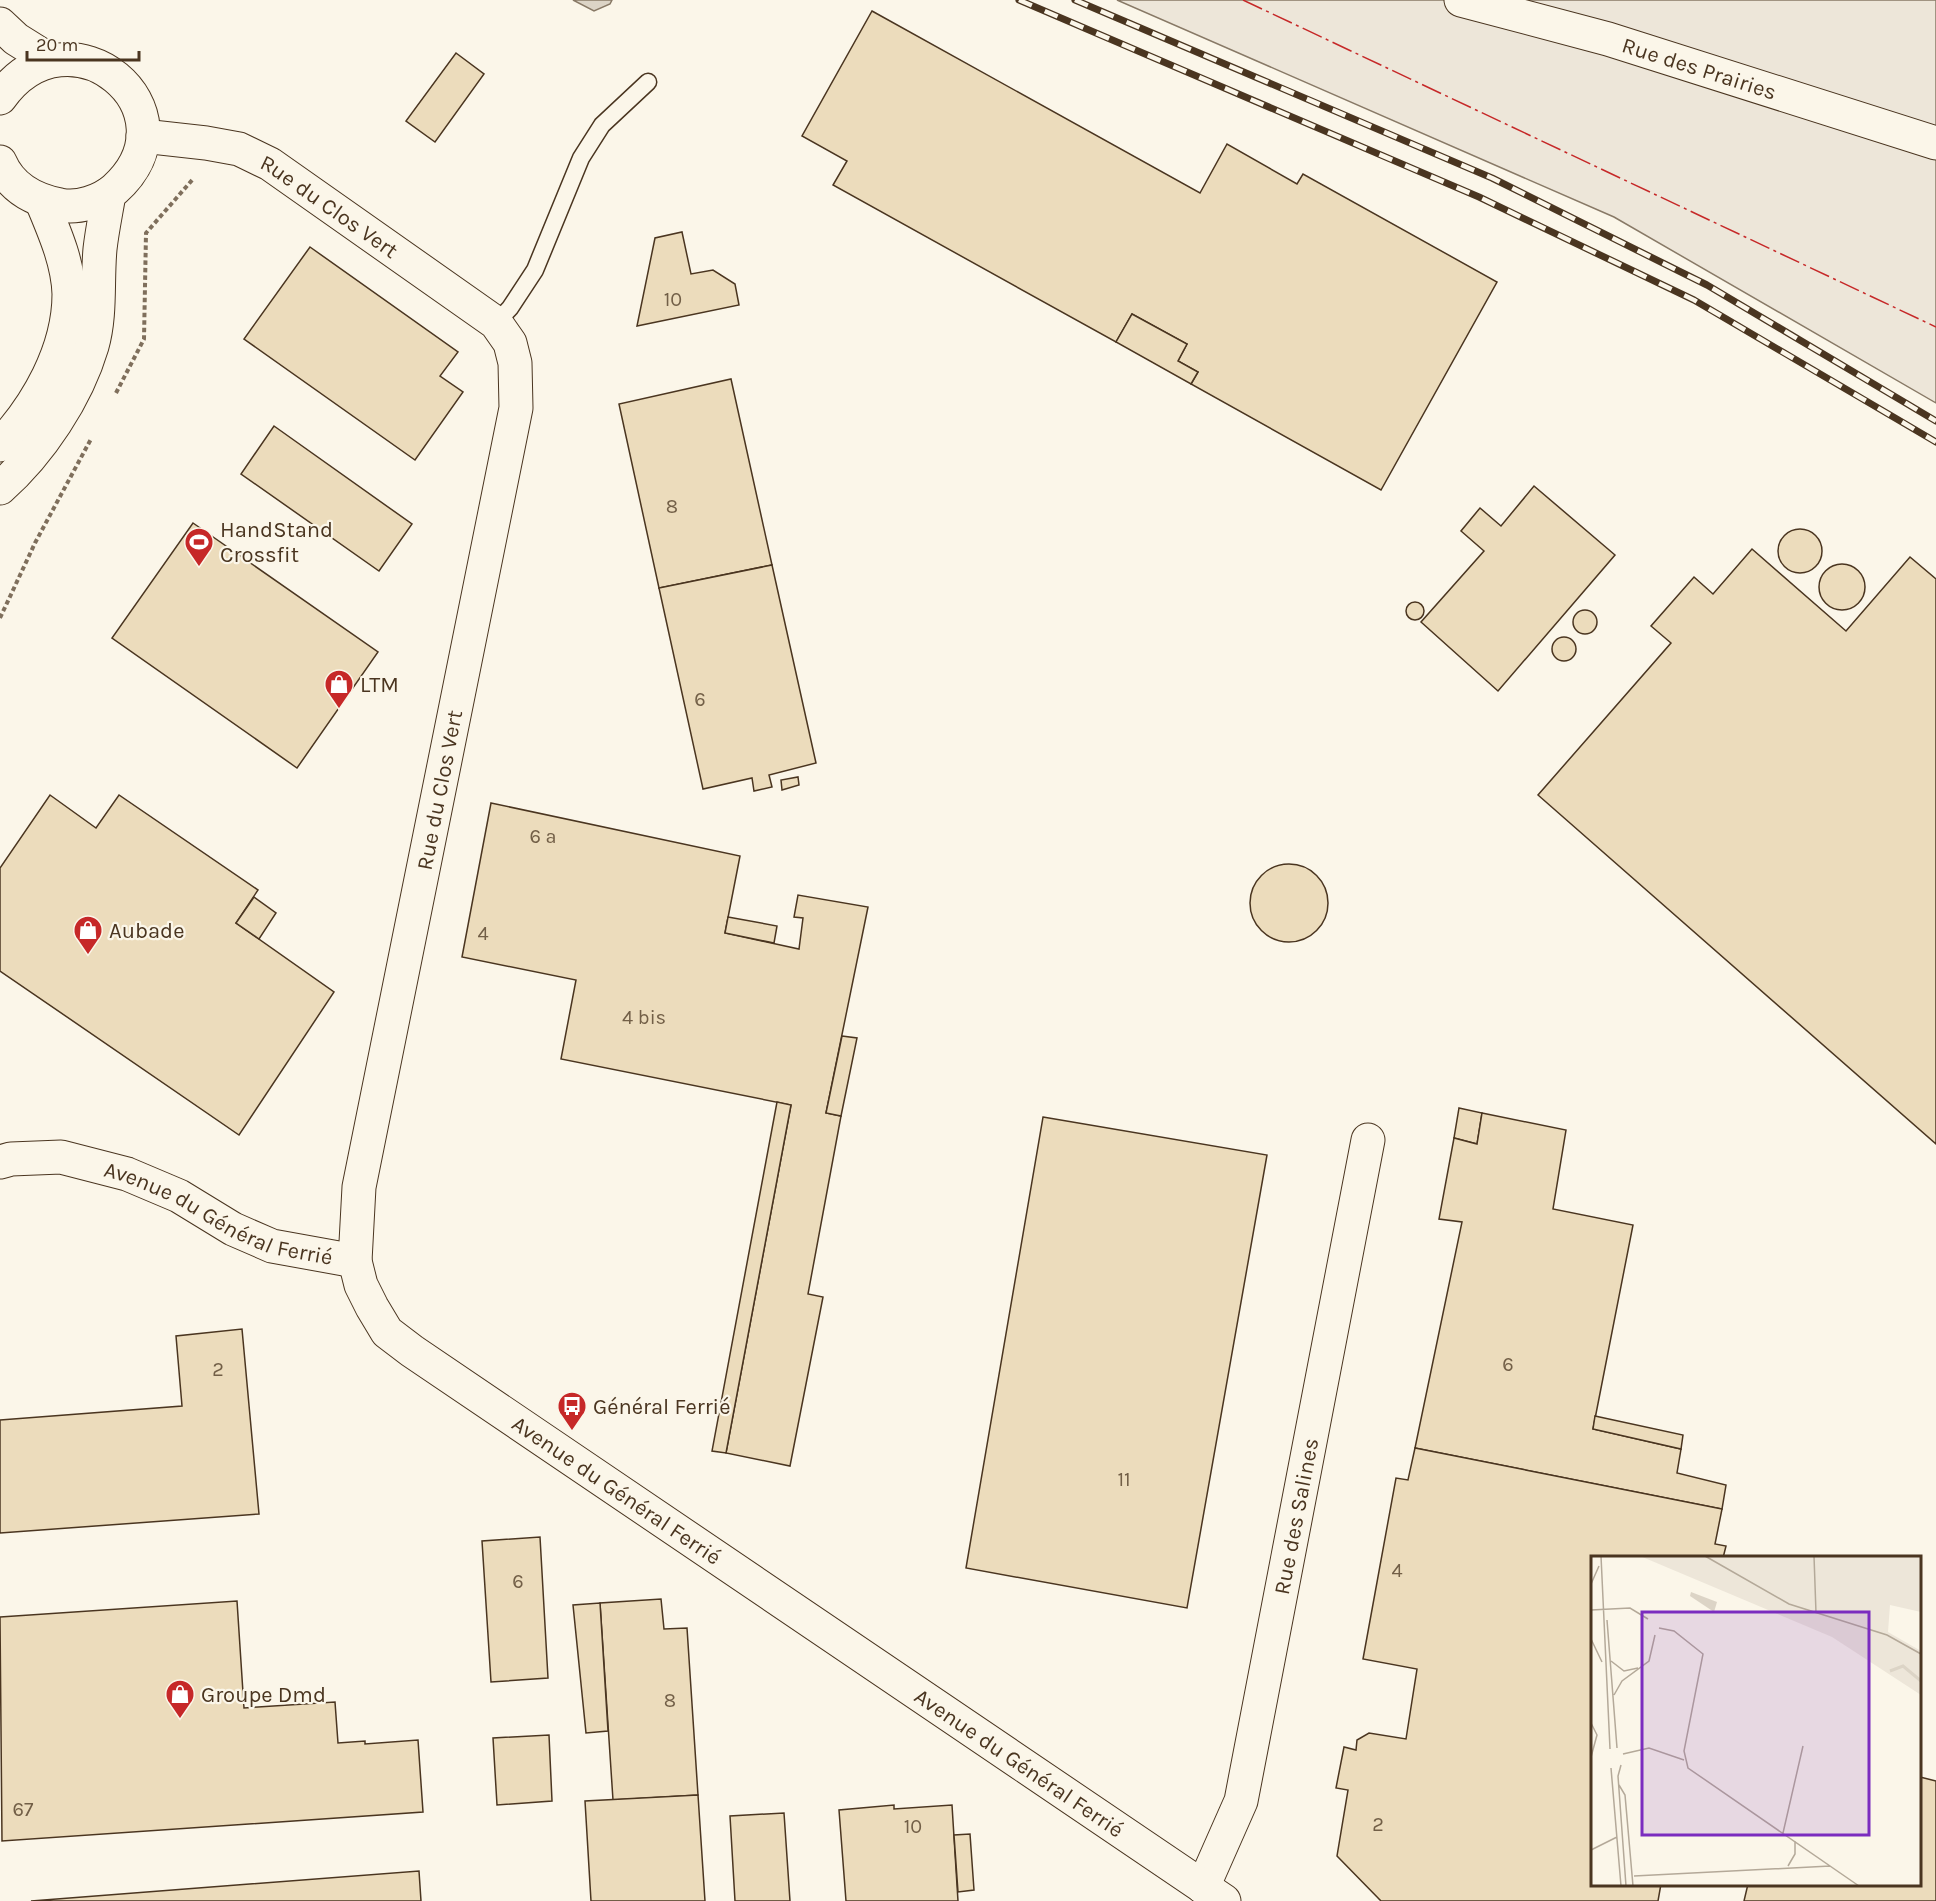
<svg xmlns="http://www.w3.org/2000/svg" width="1936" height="1901" font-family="Karla,sans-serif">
	<rect width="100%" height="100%" fill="#fbf6e9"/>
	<polygon fill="#ede6d9" stroke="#887966" stroke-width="1.5" points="1117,0 1936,0 1936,403 1614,217"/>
	<polygon fill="#dcd4c6" stroke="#887966" stroke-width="1.5" points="573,0 612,0 610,4 594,11"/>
	<g fill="#ecdcbc" stroke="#4a3520" stroke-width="1.5">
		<polygon points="872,11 1200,193 1227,144 1297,184 1303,174 1497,282 1381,490 1191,384 1198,372 1178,361 1187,344 1132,314 1116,342 833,185 847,161 802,136"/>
		<polygon points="456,53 484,74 435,142 406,121"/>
		<polygon points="682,232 691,274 713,270 735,284 739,305 637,326 655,238"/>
		<polygon points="310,247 458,352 440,376 463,392 415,460 244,339"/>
		<polygon points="1132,314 1187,344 1178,361 1198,372 1191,384 1116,342"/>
		<polygon points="731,379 772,565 659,588 619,404"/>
		<polygon points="274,426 412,524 379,571 241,474"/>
		<polygon points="1534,486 1615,555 1498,691 1421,622 1484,551 1461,531 1480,508 1501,526"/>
		<polygon points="193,523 378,652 297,768 112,638"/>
		<circle cx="1800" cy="551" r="22"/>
		<polygon points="1752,549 1846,631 1910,557 1936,579 1936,1144 1538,795 1671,643 1651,626 1694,577 1713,594"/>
		<circle cx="1842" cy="587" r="23"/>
		<polygon points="772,565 816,763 769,775 772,787 754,791 752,778 703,789 659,588"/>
		<circle cx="1415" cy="611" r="9"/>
		<circle cx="1585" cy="622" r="12"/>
		<circle cx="1564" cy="649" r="12"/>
		<polygon points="798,777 799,785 782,790 781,780"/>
		<polygon points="50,795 96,828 119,795 258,890 236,923 334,992 239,1135 0,971 0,868"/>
		<polygon points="491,803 740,856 725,933 799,949 803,918 794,917 798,895 868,907 826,1113 841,1116 808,1294 823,1297 790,1466 726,1453 791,1105 561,1059 576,980 462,957"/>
		<circle cx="1289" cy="903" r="39"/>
		<polygon points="254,897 276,913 259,939 236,923"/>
		<polygon points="728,917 777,926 774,943 725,933"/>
		<polygon points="842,1036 857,1038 841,1116 826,1113"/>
		<polygon points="777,1102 791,1105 726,1453 712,1451"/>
		<polygon points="1459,1108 1482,1113 1477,1144 1454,1138"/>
		<polygon points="1482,1113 1566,1130 1553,1209 1633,1225 1593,1429 1681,1449 1677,1473 1726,1485 1722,1509 1415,1448 1462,1222 1439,1219 1454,1138 1477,1144"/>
		<polygon points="1043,1117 1267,1155 1187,1608 966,1568"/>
		<polygon points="242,1329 259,1514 0,1533 0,1420 182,1406 176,1336"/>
		<polygon points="1595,1416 1683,1435 1681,1449 1593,1429"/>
		<polygon points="1415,1448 1722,1509 1715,1544 1726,1546 1723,1558 1592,1558 1592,1884 1661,1884 1658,1901 1381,1901 1337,1856 1348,1790 1336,1788 1344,1747 1356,1750 1357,1740 1369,1733 1406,1739 1417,1669 1363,1659 1396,1478 1408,1480"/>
		<polygon points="540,1537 548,1678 491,1682 482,1541"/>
		<polygon points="661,1599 664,1629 687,1628 698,1795 613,1800 600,1603"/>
		<polygon points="237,1601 244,1708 335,1702 338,1743 365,1741 365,1744 418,1740 423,1812 2,1841 0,1617"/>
		<polygon points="600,1603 608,1731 586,1733 573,1605"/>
		<polygon points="549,1735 552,1801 497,1805 493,1738"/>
		<polygon points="1920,1777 1936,1781 1936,1901 1744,1901 1748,1884 1920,1884"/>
		<polygon points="698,1795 705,1901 591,1901 585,1801"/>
		<polygon points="894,1805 894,1809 952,1805 958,1901 846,1901 839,1810"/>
		<polygon points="784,1813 790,1901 735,1901 730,1816"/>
		<polygon points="970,1834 974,1890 958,1892 954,1835"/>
		<polygon points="419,1871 421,1901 31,1901"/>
	</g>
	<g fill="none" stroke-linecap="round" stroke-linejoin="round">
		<g stroke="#4a3520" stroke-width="19">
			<polyline id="lane" points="496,323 510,308 535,270 581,158 602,125 648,82"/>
		</g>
		<g stroke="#4a3520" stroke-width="35">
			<g id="street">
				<path id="s1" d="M1461,0l147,39 328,104"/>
				<path id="s2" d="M0,1162l11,-3 50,-2 66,17 52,22 54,33 39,17 83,15"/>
				<path id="s3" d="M1203,1887l38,-86 127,-661"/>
			</g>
		</g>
		<g stroke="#4a3520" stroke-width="35">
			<g id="secondary">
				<path id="s4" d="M143,136l63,7 33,6 31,15 226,159 14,20 5,20 1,45 -157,779 -4,74 6,24 11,22 15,25 25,19 812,550"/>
			</g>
		</g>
		<g stroke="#4a3520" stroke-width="35">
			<g id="primary">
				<polyline points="0,24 16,39 48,59"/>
				<path d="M0,98c70,-98 201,13 115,91 -14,12 -37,20 -55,16 -26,-5 -49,-17 -60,-43"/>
				<path d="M0,445c37,-39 69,-95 69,-151 -1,-32 -15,-63 -27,-92"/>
				<path d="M0,488c40,-35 77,-91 92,-142 9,-31 5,-65 8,-97 2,-18 6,-37 9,-55"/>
			</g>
		</g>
		<g stroke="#7f6f5c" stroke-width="4" stroke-dasharray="4.5 3" stroke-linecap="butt">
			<polyline points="116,393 144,339 146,233 193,179"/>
			<polyline points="0,618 35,543 91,439"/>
		</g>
		<use href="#lane" stroke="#fbf6e9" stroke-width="16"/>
		<use href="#street" stroke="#fbf6e9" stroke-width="33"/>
		<use href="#secondary" stroke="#fbf6e9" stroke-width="33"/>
		<use href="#primary" stroke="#fbf6e9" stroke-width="33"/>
		<g stroke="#4a3520" stroke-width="7">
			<g id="rail">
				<polyline points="1019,0 1479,197 1694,300 1936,442"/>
				<polyline points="1075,0 1492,178 1707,285 1936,421"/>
			</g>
		</g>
		<use href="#rail" stroke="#fbf6e9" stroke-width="4.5" stroke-dasharray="14" stroke-linecap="butt"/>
		<polyline stroke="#c62828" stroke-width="1.5" stroke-dasharray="21 4.5 3 4.5" stroke-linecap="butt" points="1243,0 1936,327"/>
	</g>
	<defs>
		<g id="stadium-pin" transform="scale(1.5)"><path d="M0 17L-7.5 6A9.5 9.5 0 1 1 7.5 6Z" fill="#c62828" stroke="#fbf6e9"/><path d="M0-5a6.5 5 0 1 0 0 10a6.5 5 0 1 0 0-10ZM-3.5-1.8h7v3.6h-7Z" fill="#fff"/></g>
		<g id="shop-pin" transform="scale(1.5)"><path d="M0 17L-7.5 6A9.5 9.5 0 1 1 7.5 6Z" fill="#c62828" stroke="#fbf6e9"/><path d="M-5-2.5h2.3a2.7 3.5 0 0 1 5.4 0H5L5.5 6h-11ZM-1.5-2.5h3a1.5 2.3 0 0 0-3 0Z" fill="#fff"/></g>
		<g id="bus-pin" transform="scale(1.5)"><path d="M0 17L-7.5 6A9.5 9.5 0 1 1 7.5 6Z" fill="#c62828" stroke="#fbf6e9"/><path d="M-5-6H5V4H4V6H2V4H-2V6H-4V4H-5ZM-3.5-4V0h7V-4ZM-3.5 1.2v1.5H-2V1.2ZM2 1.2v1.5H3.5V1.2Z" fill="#fff"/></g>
	</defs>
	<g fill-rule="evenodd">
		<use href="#stadium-pin" x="199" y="542"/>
		<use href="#shop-pin" x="339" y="684"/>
		<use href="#shop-pin" x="88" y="930"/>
		<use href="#bus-pin" x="572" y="1406"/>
		<use href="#shop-pin" x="180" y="1694"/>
	</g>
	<g text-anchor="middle" stroke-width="4.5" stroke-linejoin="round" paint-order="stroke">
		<g font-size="20" fill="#725f47">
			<text x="673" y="306">10</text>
			<text x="672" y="513">8</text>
			<text x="700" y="706">6</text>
			<text x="543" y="843">6 a</text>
			<text x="483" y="940">4</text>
			<text x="644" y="1024">4 bis</text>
			<text x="1508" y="1371">6</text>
			<text x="218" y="1376">2</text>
			<text x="1124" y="1486">11</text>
			<text x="1397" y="1577">4</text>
			<text x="518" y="1588">6</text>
			<text x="670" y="1707">8</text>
			<text x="23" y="1816">67</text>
			<text x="1378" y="1831">2</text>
			<text x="913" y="1833">10</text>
		</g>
		<g font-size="22" fill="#4a3520" stroke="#fbf6e9">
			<text dy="8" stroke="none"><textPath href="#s1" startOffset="248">Rue des Prairies</textPath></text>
			<text dy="8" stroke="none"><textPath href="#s4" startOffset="204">Rue du Clos Vert</textPath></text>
			<text transform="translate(439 790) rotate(-79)" y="8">Rue du Clos Vert</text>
			<text dy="8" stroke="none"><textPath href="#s2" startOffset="230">Avenue du Général Ferrié</textPath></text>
			<text dy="8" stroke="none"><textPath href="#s4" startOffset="1724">Avenue du Général Ferrié</textPath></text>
			<text dy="8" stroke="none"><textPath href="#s3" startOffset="384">Rue des Salines</textPath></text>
			<text dy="8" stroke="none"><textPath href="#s4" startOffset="2210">Avenue du Général Ferrié</textPath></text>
		</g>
		<g font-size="22" fill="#4a3520" stroke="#fbf6e9" text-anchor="start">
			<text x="220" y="537">HandStand<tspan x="220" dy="25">Crossfit</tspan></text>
			<text x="360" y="692">LTM</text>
			<text x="109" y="938">Aubade</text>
			<text x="593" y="1414">Général Ferrié</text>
			<text x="201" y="1702">Groupe Dmd</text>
		</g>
	</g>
	<g transform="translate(1591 1556)">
		<rect width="330" height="330" fill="#fbf6e9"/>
		<path d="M49,0h281v56l-31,-7 -2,27 33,19v44l-89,-58z" fill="#ede6d9"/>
		<path d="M100,36l26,10 -3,10 -24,-16z" fill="#dcd4c6"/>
		<path fill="none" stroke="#dcd4c6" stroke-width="3" d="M299,115l13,-5 18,15"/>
		<path fill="none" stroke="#b4a999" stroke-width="1.5" d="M10,0l9,193M114,0l84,48 98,31 34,19M223,0l2,57M0,28l8,-18M0,54l39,-2 18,11M16,64l10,128M68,72l15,3 29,23 -19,97 4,17 171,118M0,83l11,23M20,105l13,10 14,-3M23,139l8,-14 27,-20 6,-26M0,167l6,12 -6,22M32,198l26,-6 35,12M30,209l-3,11 8,110M20,212l10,118M28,229l6,10 8,91M192,277l20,-87M0,294l26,-13M197,310l7,-12v-13M43,320l196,-10"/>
		<path fill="#7b2cbf" fill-opacity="0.15" stroke="#7b2cbf" stroke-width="3" d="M51,56h227v223h-227z"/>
		<rect width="330" height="330" fill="none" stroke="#4a3520" stroke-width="3"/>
	</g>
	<path d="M27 51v9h112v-9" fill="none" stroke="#4a3520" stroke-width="3"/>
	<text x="36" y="51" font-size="18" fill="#4a3520" stroke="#fbf6e9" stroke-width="4.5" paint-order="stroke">20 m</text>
</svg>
